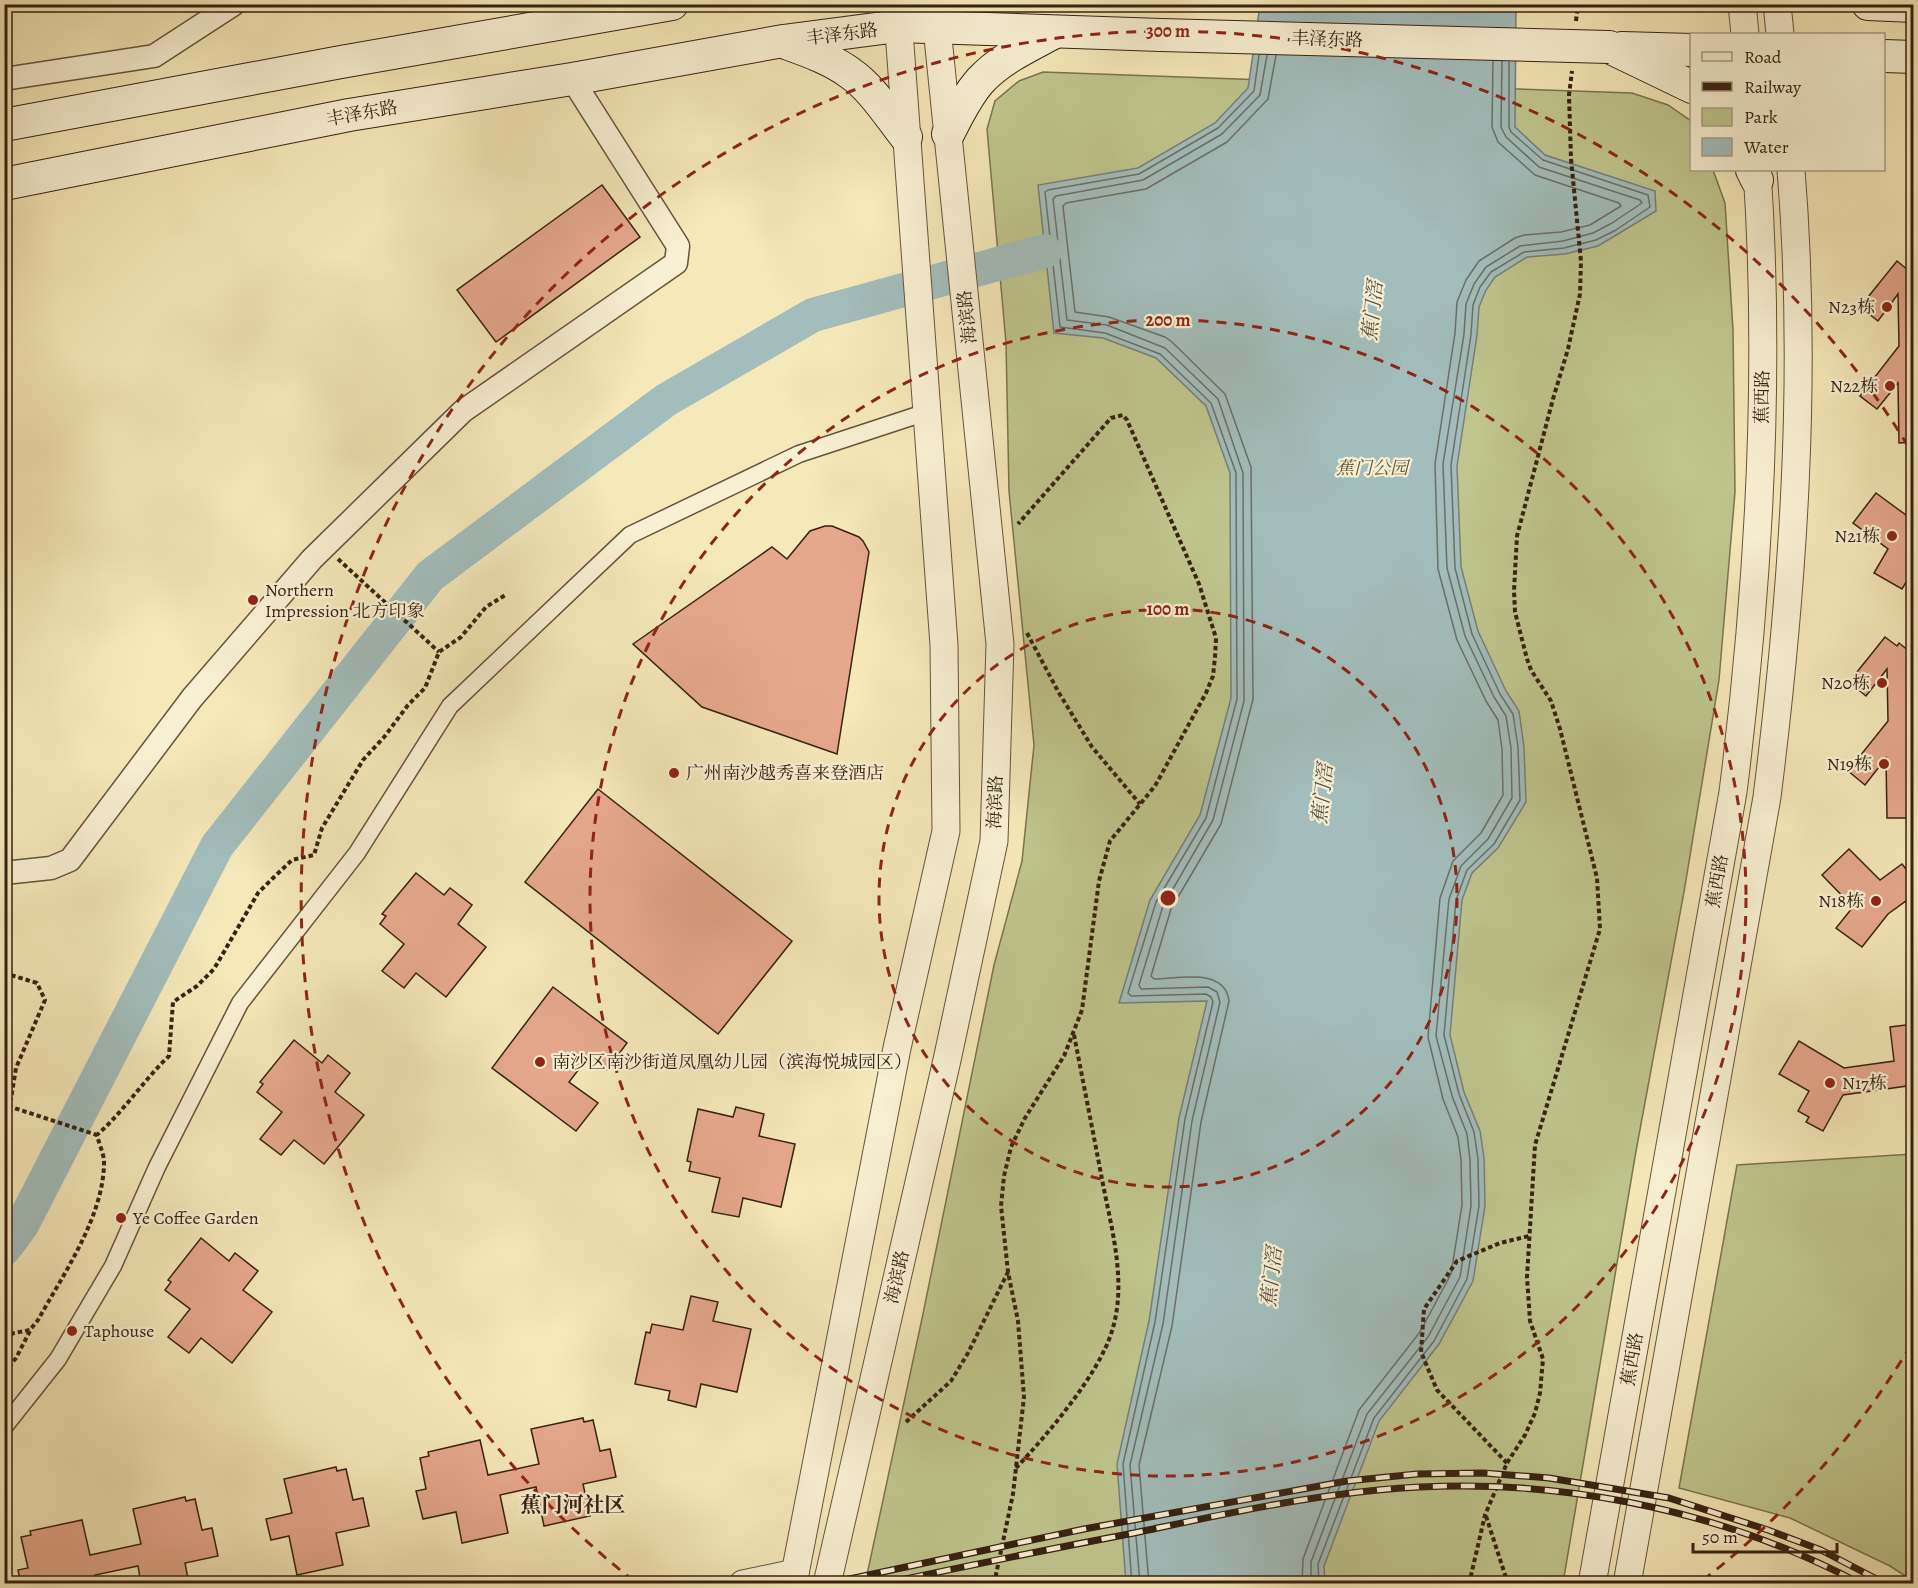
<svg xmlns="http://www.w3.org/2000/svg" width="1918" height="1588" font-family="Alegreya,'Noto Serif SC',serif">
	<rect width="100%" height="100%" fill="#f5e8b9"/>
	<filter id="stains"><feTurbulence type="fractalNoise" baseFrequency=".00333" numOctaves="4"/><feColorMatrix values="0 0 0 0 .2 0 0 0 0 .09 0 0 0 0 .02 0 0 0 .5 -.17"/></filter>
	<radialGradient id="worn" r=".72"><stop offset=".6" stop-color="#630" stop-opacity="0"/><stop offset="1" stop-color="#630" stop-opacity=".3"/></radialGradient>
	<g fill="#bfc58d" stroke="#7b7350" stroke-width="1.5">
		<polygon points="1043,72 1632,93 1668,105 1691,121 1692,170 1713,170 1725,203 1733,330 1735,492 1719,680 1684,892 1636,1151 1563,1583 865,1584 923,1314 994,965 1022,861 1034,745 1009,491 1006,343 987,129 995,101 1019,81"/>
		<polygon points="1913,1154 1914,1154 1913,1581 1890,1566 1790,1518 1679,1488 1737,1165"/>
	</g>
	<polygon fill="#a2bdbb" stroke="#777f77" stroke-width="1.5" points="1516,4 1515,127 1545,155 1655,191 1656,211 1598,246 1565,254 1527,257 1495,277 1486,290 1479,307 1477,335 1457,466 1461,567 1478,631 1506,691 1519,711 1524,747 1526,802 1498,848 1472,873 1462,900 1450,1035 1464,1092 1480,1131 1484,1158 1485,1206 1473,1281 1439,1344 1379,1421 1324,1566 1325,1583 1126,1583 1117,1464 1149,1321 1179,1118 1207,1001 1119,1003 1150,900 1200,815 1231,698 1230,473 1206,406 1156,358 1103,338 1054,333 1038,185 1138,168 1215,123 1248,88 1260,5"/>
	<g fill="none" stroke-linecap="round" stroke-linejoin="round">
		<g stroke="#6c6f66" stroke-width="1.5">
			<polyline points="1132,1584 1123,1464 1155,1322 1185,1119 1213,1002 1211,997 1206,994 1131,996 1128,993 1156,902 1206,818 1237,699 1236,473 1211,403 1160,354 1105,333 1060,327 1045,192 1048,190 1139,174 1218,128 1254,91 1259,55"/>
			<polyline points="1140,1584 1130,1465 1163,1324 1192,1121 1220,1002 1217,992 1208,987 1141,989 1139,985 1163,906 1213,820 1244,701 1243,473 1218,399 1165,348 1107,325 1067,320 1053,199 1056,196 1143,180 1222,134 1260,95 1267,55"/>
			<path d="M1149,1584l-10,-119 33,-139 29,-204 28,-121c-4,-34 -51,-22 -75,-22l-3,-3 20,-67 50,-85 32,-125 -2,-232 -26,-73 -53,-52 -7,-5 -56,-20 -34,-5 -12,-106 3,-3 80,-14 81,-47 41,-43 8,-44"/>
			<polyline points="1302,1584 1303,1559 1359,1410 1420,1332 1451,1274 1462,1205 1461,1160 1458,1137 1443,1099 1428,1037 1440,898 1453,861 1481,833 1503,795 1502,749 1498,720 1486,701 1457,640 1438,569 1435,464 1455,333 1457,302 1466,280 1479,261 1515,238 1524,235 1561,232 1590,225 1621,206 1619,203 1535,175 1498,142 1492,127 1493,61"/>
			<polyline points="1311,1584 1311,1562 1367,1414 1428,1337 1460,1277 1471,1206 1470,1160 1467,1134 1452,1096 1436,1036 1449,899 1461,866 1488,839 1512,798 1511,748 1506,716 1494,697 1465,636 1447,568 1443,464 1464,334 1466,304 1474,284 1486,267 1520,246 1563,241 1593,233 1612,223 1642,203 1640,200 1539,167 1506,137 1501,127 1502,61"/>
			<polyline points="1319,1584 1318,1564 1374,1418 1434,1341 1467,1279 1479,1206 1478,1159 1474,1132 1459,1094 1444,1035 1456,900 1467,870 1494,844 1520,800 1518,747 1513,714 1500,694 1472,634 1455,568 1451,465 1471,335 1473,305 1480,287 1491,272 1524,252 1564,248 1596,240 1616,230 1650,207 1648,195 1543,160 1511,132 1509,127 1509,62"/>
		</g>
		<polyline stroke="#a2bdbb" stroke-width="34" points="4,1249 22,1225 217,846 430,576 666,400 813,315 1045,251"/>
	</g>
	<g fill="#e6a88d" stroke="#372112" stroke-width="1.5">
		<polygon points="602,185 640,237 496,342 457,290"/>
		<polygon points="1897,261 1914,275 1914,442 1899,443 1898,383 1877,409 1860,396 1899,346 1898,294 1878,321 1860,307"/>
		<polygon points="1876,493 1914,521 1914,569 1902,589 1874,573 1888,549 1853,523"/>
		<polygon points="825,526 832,526 859,537 863,541 869,552 837,754 702,707 633,644 772,547 787,559 810,531"/>
		<polygon points="1885,637 1897,646 1899,643 1914,655 1914,818 1887,818 1886,758 1865,785 1848,771 1888,721 1887,669 1866,696 1849,682"/>
		<polygon points="598,789 792,941 718,1034 525,882"/>
		<polygon points="1849,849 1880,880 1902,864 1914,879 1914,895 1888,914 1862,947 1836,928 1853,907 1822,875"/>
		<polygon points="416,873 444,895 450,888 472,905 458,924 486,947 446,997 416,973 404,988 382,971 404,944 380,924 386,916 382,914"/>
		<polygon points="553,987 627,1043 607,1070 589,1056 569,1082 598,1103 576,1131 492,1068"/>
		<polygon points="1914,1024 1914,1085 1843,1095 1823,1131 1806,1122 1809,1117 1798,1111 1809,1091 1779,1074 1799,1041 1844,1068 1894,1061 1890,1027"/>
		<polygon points="294,1040 322,1063 328,1055 350,1073 335,1092 364,1115 324,1164 294,1140 281,1155 260,1139 282,1112 257,1092 263,1084 260,1082"/>
		<polygon points="736,1107 764,1114 759,1136 795,1144 781,1207 743,1198 739,1217 712,1212 720,1178 689,1171 691,1162 687,1161 698,1109 733,1117"/>
		<polygon points="201,1238 229,1261 235,1253 258,1271 243,1290 272,1312 232,1363 201,1338 189,1353 168,1337 190,1309 165,1290 171,1282 168,1280"/>
		<polygon points="691,1296 718,1302 713,1321 751,1329 737,1392 701,1384 696,1407 668,1400 670,1391 635,1384 646,1332 650,1333 652,1324 683,1330"/>
		<polygon points="583,1418 584,1422 593,1420 600,1451 610,1449 616,1477 583,1484 590,1516 544,1526 536,1487 500,1495 508,1533 462,1543 456,1512 423,1519 416,1491 426,1489 420,1458 429,1456 428,1452 480,1440 488,1475 539,1464 531,1429"/>
		<polygon points="336,1467 337,1471 346,1469 353,1500 363,1498 369,1526 336,1533 343,1565 297,1575 289,1536 271,1540 266,1519 292,1513 284,1479"/>
		<polygon points="185,1497 186,1501 195,1499 202,1530 212,1528 218,1556 185,1563 189,1584 141,1584 138,1566 95,1575 96,1584 21,1584 18,1570 28,1568 21,1537 31,1535 30,1531 82,1520 90,1555 141,1544 133,1509"/>
	</g>
	<g fill="none" stroke-linecap="round" stroke-linejoin="round">
		<g stroke="#66533c" stroke-width="19">
			<polyline id="pedestrian" points="4,1427 58,1359 113,1266 157,1167 240,1003 357,853 450,706 630,535 799,454 927,412"/>
		</g>
		<g stroke="#66533c" stroke-width="25">
			<g id="minor">
				<polyline points="4,79 154,56 234,4"/>
				<polyline points="4,873 51,868 70,860 192,698 312,559 463,411 676,263 678,246 572,79"/>
			</g>
		</g>
		<g stroke="#66533c" stroke-width="29">
			<g id="tertiary">
				<polyline points="1742,4 1745,34"/>
				<polyline points="1777,4 1780,34"/>
				<polyline points="743,1584 795,1573"/>
				<polyline points="793,1584 897,1048 946,831 944,645 897,4"/>
				<polyline points="827,1584 947,1060 994,841 1000,644 937,28 936,4"/>
				<path d="M1592,1584l141,-792c26,-206 38,-415 24,-622"/>
				<path d="M1627,1584l140,-787c26,-207 41,-419 24,-627"/>
			</g>
		</g>
		<g stroke="#372112" stroke-width="34">
			<g id="secondary">
				<polyline points="1868,4 1914,6"/>
				<path d="M786,43c22,8 45,16 64,30 22,15 40,44 56,64"/>
				<polyline points="1609,47 1692,87"/>
				<polyline points="1622,48 1692,50"/>
				<polyline points="1884,56 1914,57"/>
				<polyline points="4,125 341,62 672,4"/>
				<path d="M948,134c10,-19 18,-37 32,-53 20,-22 49,-35 75,-49"/>
				<polyline points="1752,170 1757,180"/>
				<polyline points="4,184 349,115 572,79 783,41 898,26 1161,35"/>
			</g>
		</g>
		<g stroke="#372112" stroke-width="4" stroke-dasharray="4.5 3" stroke-linecap="butt">
			<polyline points="1576,21 1578,4"/>
			<polyline points="338,559 439,652"/>
			<polyline points="1027,633 1059,693 1092,747 1140,804"/>
			<polyline points="4,973 37,983 45,1000 16,1068 11,1099 4,1112"/>
			<polyline points="8,1106 97,1135"/>
			<path d="M4,1338l10,-5 16,-3 8,-10c26,-47 66,-104 66,-158 0,-8 -5,-18 -7,-27 27,-24 46,-54 72,-79l4,-54 24,-16 17,-17 44,-76 14,-14 20,-19 22,-5 8,-27 41,-68 22,-24 23,-31 17,-17 14,-36 22,-15 25,-30 21,-13"/>
			<polyline points="4,1373 16,1358 30,1331"/>
			<polyline points="906,1422 951,1381 968,1353 1008,1272"/>
			<polyline points="1507,1463 1437,1390 1421,1352 1424,1309 1457,1261 1500,1243 1529,1236"/>
			<path d="M1016,1468c32,-34 83,-94 96,-137 16,-51 -2,-107 -11,-157 -9,-47 -18,-93 -27,-139"/>
			<polyline points="1486,1516 1508,1584"/>
			<polyline points="994,1584 1013,1494 1024,1397 1018,1321 1008,1272 1001,1206 1004,1176 1011,1147 1025,1118 1064,1056 1082,1010 1099,881 1110,841 1155,786 1206,693 1213,676 1215,657 1216,638 1199,584 1127,420 1123,415 1111,418 1018,524"/>
			<polyline points="1469,1584 1485,1515 1507,1463 1525,1435 1535,1413 1540,1393 1543,1359 1530,1321 1527,1277 1535,1145 1600,929 1597,878 1560,729 1551,701 1531,670 1527,659 1515,612 1514,591 1517,536 1553,399 1568,349 1580,294 1581,261 1571,159 1569,95 1572,71"/>
		</g>
		<use href="#pedestrian" stroke="#f8f0d2" stroke-width="16"/>
		<use href="#minor" stroke="#f8f0d2" stroke-width="22"/>
		<use href="#tertiary" stroke="#f8f0d2" stroke-width="27"/>
		<use href="#secondary" stroke="#f8f0d2" stroke-width="32"/>
		<g stroke="#372112" stroke-width="7">
			<g id="rail">
				<polyline points="826,1584 1084,1529 1347,1481 1417,1474 1483,1473 1549,1478 1669,1498 1768,1530 1821,1550 1886,1584"/>
				<path d="M882,1584c84,-18 168,-35 252,-51 81,-17 161,-35 244,-43 164,-16 337,16 483,94"/>
			</g>
		</g>
		<use href="#rail" stroke="#f8f0d2" stroke-width="4.5" stroke-dasharray="14" stroke-linecap="butt"/>
		<g stroke="#372112" stroke-width="34" stroke-linecap="butt">
			<polyline id="secondary-bridge" points="1161,35 1609,47"/>
		</g>
		<use href="#secondary-bridge" stroke="#f8f0d2" stroke-width="32"/>
	</g>
	<g fill="none" stroke="#8f2418" stroke-width="3" stroke-dasharray="10 8">
		<circle cx="1168" cy="898" r="289"/>
		<circle cx="1168" cy="898" r="578"/>
		<path d="M1911 1345A867 867 0 0 1 1702 1581M634 1581A867 867 0 1 1 1911 451"/>
	</g>
	<g fill="#8f2418" stroke="#f8f0d2" stroke-width="2">
		<circle cx="1887" cy="307" r="6"/>
		<circle cx="1890" cy="386" r="6"/>
		<circle cx="1892" cy="536" r="6"/>
		<circle cx="253" cy="600" r="6"/>
		<circle cx="1882" cy="683" r="6"/>
		<circle cx="1884" cy="764" r="6"/>
		<circle cx="674" cy="773" r="6"/>
		<circle cx="1876" cy="901" r="6"/>
		<circle cx="540" cy="1062" r="6"/>
		<circle cx="1830" cy="1083" r="6"/>
		<circle cx="121" cy="1218" r="6"/>
		<circle cx="72" cy="1331" r="6"/>
	</g>
	<g text-anchor="middle" stroke-width="4.5" stroke-linejoin="round" paint-order="stroke">
		<g font-size="18" fill="#372112" stroke="#f8f0d2">
			<text transform="translate(842 34) rotate(-7)" y="6">丰泽东路</text>
			<text transform="translate(1327 39) rotate(2)" y="6">丰泽东路</text>
			<text transform="translate(362 113) rotate(-10)" y="6">丰泽东路</text>
			<text transform="translate(967 317) rotate(-96)" y="6">海滨路</text>
			<text transform="translate(1762 397) rotate(-89)" y="6">蕉西路</text>
			<text transform="translate(995 802) rotate(-88)" y="6">海滨路</text>
			<text transform="translate(1717 881) rotate(-80)" y="6">蕉西路</text>
			<text transform="translate(897 1277) rotate(-77)" y="6">海滨路</text>
			<text transform="translate(1632 1359) rotate(-80)" y="6">蕉西路</text>
		</g>
		<g font-size="18" fill="#372112" stroke="#f8f0d2" text-anchor="end">
			<text x="1875" y="313">N23栋</text>
			<text x="1878" y="392">N22栋</text>
			<text x="1880" y="542">N21栋</text>
			<text x="265" y="596" text-anchor="start">Northern<tspan x="265" dy="21">Impression 北方印象</tspan></text>
			<text x="1870" y="689">N20栋</text>
			<text x="1872" y="770">N19栋</text>
			<text x="686" y="779" text-anchor="start">广州南沙越秀喜来登酒店</text>
			<text x="1864" y="907">N18栋</text>
			<text x="552" y="1068" text-anchor="start">南沙区南沙街道凤凰幼儿园（滨海悦城园区）</text>
			<text x="1842" y="1089" text-anchor="start">N17栋</text>
			<text x="133" y="1224" text-anchor="start">Ye Coffee Garden</text>
			<text x="84" y="1337" text-anchor="start">Taphouse</text>
		</g>
		<g font-size="18" font-style="italic" fill="#605237" stroke="#f8f0d2">
			<text x="1372" y="474">蕉门公园</text>
		</g>
		<g font-size="20" font-style="italic" fill="#575045" stroke="#f8f0d2">
			<text transform="translate(1372 311) rotate(-84)" y="7">蕉门滘</text>
			<text transform="translate(1322 794) rotate(-84)" y="7">蕉门滘</text>
			<text transform="translate(1271 1277) rotate(-84)" y="7">蕉门滘</text>
		</g>
		<g font-size="21" font-weight="bold" fill="#372112" stroke="#f8f0d2">
			<text x="573" y="1512">蕉门河社区</text>
		</g>
	</g>
	<circle cx="1168" cy="898" r="9" fill="#8f2418" stroke="#f8f0d2" stroke-width="3"/>
	<g font-size="18" text-anchor="middle" font-weight="bold" fill="#8f2418" stroke="#f8f0d2" stroke-width="4.5" stroke-linejoin="round" paint-order="stroke">
		<text x="1168" y="37">300 m</text>
		<text x="1168" y="326">200 m</text>
		<text x="1168" y="615">100 m</text>
	</g>
	<rect width="1918" height="1588" fill="none" stroke="#f5e8b9" stroke-width="24"/>
	<rect x="6" y="6" width="1906" height="1576" fill="none" stroke="#372112" stroke-width="3"/>
	<rect x="12" y="12" width="1894" height="1564" fill="none" stroke="#372112" stroke-width="1.5"/>
	<rect x="1690" y="33" width="195" height="138" fill="#f8f0d2" stroke="#ab9d85" stroke-width="1.5"/>
	<rect x="1702" y="52" width="30" height="9" fill="#f8f0d2" stroke="#ab9d85" stroke-width="1.5"/>
	<text x="1744" y="63" font-size="18" fill="#372112">Road</text>
	<rect x="1702" y="82" width="30" height="9" fill="#372112" stroke="#ab9d85" stroke-width="1.5"/>
	<text x="1744" y="93" font-size="18" fill="#372112">Railway</text>
	<rect x="1702" y="108" width="30" height="18" fill="#bfc58d" stroke="#ab9d85" stroke-width="1.5"/>
	<text x="1744" y="123" font-size="18" fill="#372112">Park</text>
	<rect x="1702" y="138" width="30" height="18" fill="#a2bdbb" stroke="#ab9d85" stroke-width="1.5"/>
	<text x="1744" y="153" font-size="18" fill="#372112">Water</text>
	<path d="M1693 1543v9h144v-9" fill="none" stroke="#372112" stroke-width="3"/>
	<text x="1702" y="1543" font-size="18" fill="#372112" stroke="#f8f0d2" stroke-width="4.5" paint-order="stroke">50 m</text>
	<rect width="100%" height="100%" filter="url(#stains)"/>
	<rect width="100%" height="100%" fill="url(#worn)"/>
</svg>
